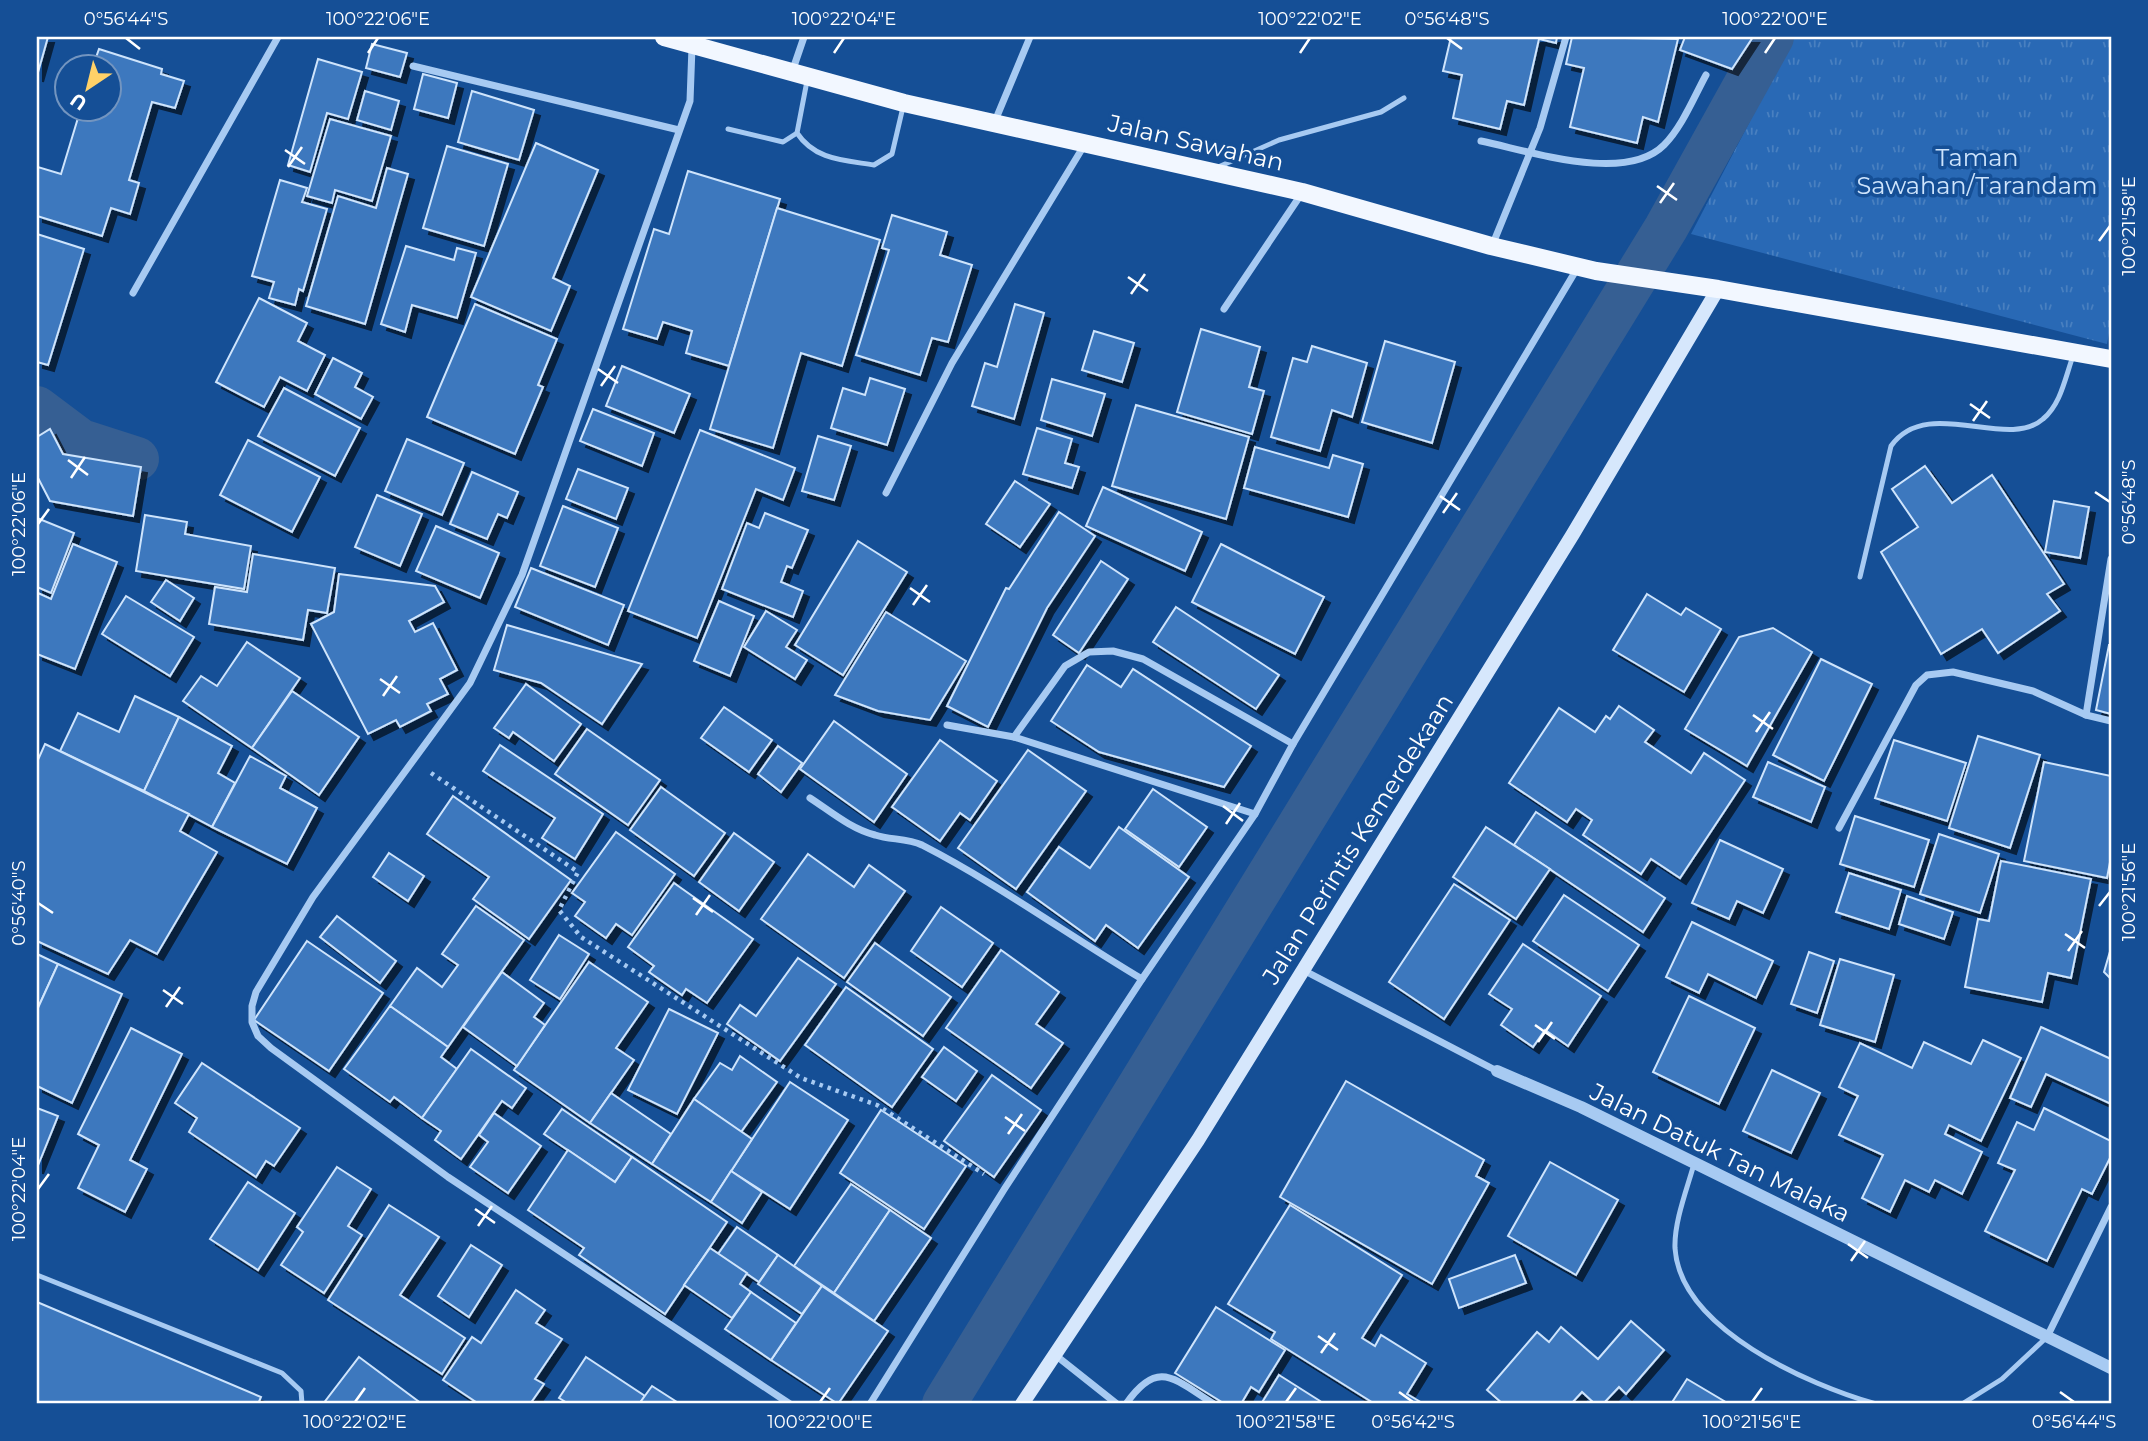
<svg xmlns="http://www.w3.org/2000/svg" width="2148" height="1441" font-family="Montserrat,sans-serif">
	<defs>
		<pattern id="grass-tufts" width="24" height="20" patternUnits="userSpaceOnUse" patternTransform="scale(1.75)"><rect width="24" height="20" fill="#2969b5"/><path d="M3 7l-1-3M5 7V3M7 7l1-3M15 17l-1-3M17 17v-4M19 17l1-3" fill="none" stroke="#4980c0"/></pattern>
		<filter id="shadow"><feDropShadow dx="6" dy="6" stdDeviation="0" flood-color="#0009"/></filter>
	</defs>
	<rect width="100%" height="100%" fill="#154f96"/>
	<polygon fill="url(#grass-tufts)" points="1794,37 2111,37 2111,322 2107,344 1691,234"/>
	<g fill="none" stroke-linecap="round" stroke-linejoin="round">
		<g stroke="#365f93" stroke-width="44">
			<polyline points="37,408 81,441 137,459"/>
			<polyline points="944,1404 1666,228 1772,37"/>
		</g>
	</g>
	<g fill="#3e78be" stroke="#cee4fc" stroke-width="2" filter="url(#shadow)">
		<polygon points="37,37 48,37 37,76"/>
		<polygon points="1451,37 1557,37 1556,43 1539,39 1524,105 1507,101 1500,129 1453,118 1462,75 1443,71"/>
		<polygon points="1572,37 1678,39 1658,122 1643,117 1637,143 1570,127 1584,68 1566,64"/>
		<polygon points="1685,37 1753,37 1732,69 1680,50"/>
		<polygon points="372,44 407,53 400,77 366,68"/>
		<polygon points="99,49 162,69 161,74 184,81 175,108 152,102 129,180 139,183 130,214 111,208 102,236 37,216 38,167 61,174 81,108 108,108 108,66 93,66"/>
		<polygon points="318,59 362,72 348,119 327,113 310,172 288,165"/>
		<polygon points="423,74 457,83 448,118 414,109"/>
		<polygon points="365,91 399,101 391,130 357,120"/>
		<polygon points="472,91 534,110 519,160 458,142"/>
		<polygon points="330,119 391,136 372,201 335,190 332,203 307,196"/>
		<polygon points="536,143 598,170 553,278 570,286 551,331 471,297"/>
		<polygon points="447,146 508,164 484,246 423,228"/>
		<polygon points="387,168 408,174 365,324 306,306 338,196 376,208"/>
		<polygon points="688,171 780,199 729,366 686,353 692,331 663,322 657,339 623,329 654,229 669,234"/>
		<polygon points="280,180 307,188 302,202 327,209 303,291 299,289 295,305 269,298 274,282 252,276"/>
		<polygon points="777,208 880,240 842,366 801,353 773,448 710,429"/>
		<polygon points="892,215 947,232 940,255 972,265 948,342 932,338 920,375 856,355 889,250 882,248"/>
		<polygon points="37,234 84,249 48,365 37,362"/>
		<polygon points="406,246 454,260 457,248 476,253 457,318 412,305 405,332 381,324"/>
		<polygon points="259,298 307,323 298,341 325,355 307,391 280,377 264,407 216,382"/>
		<polygon points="475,304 557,339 538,385 543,387 515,454 427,417"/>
		<polygon points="1015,304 1044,313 1014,419 972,406 985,363 997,367"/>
		<polygon points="1201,329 1260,347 1249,387 1264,391 1252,434 1177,412"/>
		<polygon points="1094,331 1134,343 1122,382 1082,370"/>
		<polygon points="1385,341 1455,362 1432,443 1362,422"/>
		<polygon points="1312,346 1367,363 1352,417 1332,410 1320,451 1271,437 1293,358 1307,362"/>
		<polygon points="333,358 362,373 355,387 373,397 361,419 315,394"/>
		<polygon points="622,366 690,394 674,433 606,406"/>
		<polygon points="870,378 905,389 887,445 831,428 843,388 865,395"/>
		<polygon points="1052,379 1105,394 1092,436 1041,420"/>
		<polygon points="284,388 360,428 335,476 258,436"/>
		<polygon points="1136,405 1249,437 1226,519 1112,486"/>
		<polygon points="593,409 654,433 642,466 580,441"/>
		<polygon points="1037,428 1072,439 1065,463 1079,467 1072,488 1023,474"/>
		<polygon points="50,429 63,454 141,467 133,516 50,501 37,476 37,437"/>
		<polygon points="700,430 795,468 783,500 756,489 697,638 628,611"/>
		<polygon points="818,436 851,446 834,500 802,491"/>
		<polygon points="407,439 464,463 442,515 385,491"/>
		<polygon points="248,440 320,477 292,532 220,495"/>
		<polygon points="1255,447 1329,468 1333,455 1363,464 1348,517 1244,488"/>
		<polygon points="1925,466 1952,503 1992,475 2064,584 2047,594 2060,611 1998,653 1982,629 1941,654 1881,552 1918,527 1892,489"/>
		<polygon points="578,469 628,488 616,519 566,499"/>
		<polygon points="472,472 518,492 507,518 498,514 487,539 450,524"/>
		<polygon points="1015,481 1050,504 1020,547 986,524"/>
		<polygon points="1103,487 1202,532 1185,571 1086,526"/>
		<polygon points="377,495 422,514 400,566 355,547"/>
		<polygon points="2054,501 2089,507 2080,558 2045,552"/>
		<polygon points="563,506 618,528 595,587 540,566"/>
		<polygon points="1059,512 1095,536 1047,608 988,727 947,706 1006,588 1009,589"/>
		<polygon points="765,513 808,530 792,568 787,566 781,582 803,591 793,617 722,589 747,523 759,528"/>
		<polygon points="145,515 187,522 185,534 251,546 244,589 136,571"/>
		<polygon points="37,518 74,533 51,593 37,587"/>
		<polygon points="436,526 499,553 480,598 416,571"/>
		<polygon points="858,541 907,572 843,675 795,645"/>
		<polygon points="73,544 117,562 75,669 37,654 37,596 38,593 51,599"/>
		<polygon points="1221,544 1324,597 1295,654 1192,602"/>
		<polygon points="253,554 335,568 327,613 308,610 303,640 209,624 215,587 247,592"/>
		<polygon points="1101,561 1128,579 1079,653 1053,635"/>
		<polygon points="531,568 624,605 608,645 515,607"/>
		<polygon points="339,574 435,586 444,602 409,621 415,632 433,623 457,670 440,679 448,694 427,704 431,711 400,727 396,720 368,734 311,624 334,612"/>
		<polygon points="166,580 194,598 180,621 151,602"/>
		<polygon points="1647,594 1681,615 1686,608 1721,629 1684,692 1613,650"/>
		<polygon points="126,596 194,637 170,676 102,634"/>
		<polygon points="719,601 754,616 730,676 694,661"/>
		<polygon points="1176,607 1279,675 1256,709 1153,642"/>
		<polygon points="766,611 797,630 786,647 807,660 795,679 744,647"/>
		<polygon points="886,612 966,661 930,720 878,711 835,695"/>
		<polygon points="507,625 642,664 602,724 541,683 494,670"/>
		<polygon points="1773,628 1812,652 1747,766 1685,729 1739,637"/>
		<polygon points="247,642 300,678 252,748 183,701 201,676 217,686"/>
		<polygon points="2109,645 2111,645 2111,714 2096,710"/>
		<polygon points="1821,659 1872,684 1824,781 1773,755"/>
		<polygon points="1087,665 1121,687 1133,669 1251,746 1224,787 1099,752 1051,721"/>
		<polygon points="526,684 581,724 554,761 513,732 509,738 494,728"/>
		<polygon points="292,691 359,737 319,795 252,748"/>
		<polygon points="135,696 179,717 144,791 60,751 78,713 119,732"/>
		<polygon points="1619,706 1654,730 1645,742 1691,773 1704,753 1745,780 1680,878 1651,859 1641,874 1583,835 1592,820 1576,809 1567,822 1509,783 1559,708 1595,732 1606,716 1610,719"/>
		<polygon points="724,707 772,740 749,772 701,738"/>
		<polygon points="179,717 232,746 218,773 235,783 212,827 144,791"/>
		<polygon points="834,721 907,774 874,822 800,769"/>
		<polygon points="587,729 660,780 628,825 555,774"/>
		<polygon points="1978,736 2040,755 2010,848 1949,828"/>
		<polygon points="940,740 997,781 970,820 960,813 940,841 892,807"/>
		<polygon points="1894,740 1966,763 1947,821 1875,798"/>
		<polygon points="45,744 189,814 180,831 217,852 157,954 130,940 108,974 37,941 37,762"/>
		<polygon points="500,745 603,814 575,859 542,838 555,818 483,771"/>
		<polygon points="778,746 802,763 781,792 758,774"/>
		<polygon points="1028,750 1086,791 1016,889 958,848"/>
		<polygon points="250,756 286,776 280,788 317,808 287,864 212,827"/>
		<polygon points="1768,762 1825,787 1811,822 1753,797"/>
		<polygon points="2044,762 2111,776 2111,857 2107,878 2024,861"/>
		<polygon points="661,787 725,833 694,876 630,830"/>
		<polygon points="1153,789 1207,827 1179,867 1125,829"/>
		<polygon points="453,796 571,880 529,939 473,899 489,877 427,834"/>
		<polygon points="1536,812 1665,898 1643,932 1514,845"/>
		<polygon points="1855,816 1929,840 1914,887 1840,864"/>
		<polygon points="1119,827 1189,877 1138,948 1106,925 1095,941 1027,892 1059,847 1090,868"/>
		<polygon points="1486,827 1550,869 1516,919 1453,877"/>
		<polygon points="616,832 675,874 632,935 616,924 606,938 575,916 585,902 572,893"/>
		<polygon points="734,833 774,862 739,911 699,882"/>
		<polygon points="1939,834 1999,854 1980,913 1920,894"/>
		<polygon points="1720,840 1783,869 1763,913 1737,901 1729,919 1692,903"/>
		<polygon points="389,853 424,876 408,901 373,877"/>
		<polygon points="808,854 854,887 869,865 905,891 844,978 761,919"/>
		<polygon points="2001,861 2091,879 2071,978 2048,973 2042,1002 1965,987 1978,919 1989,921"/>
		<polygon points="1849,873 1901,890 1889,929 1836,912"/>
		<polygon points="674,883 753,939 707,1003 686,989 682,995 649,972 654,966 628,947"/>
		<polygon points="1454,884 1510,920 1444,1019 1389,982"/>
		<polygon points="1564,895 1639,945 1608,991 1533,941"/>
		<polygon points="1907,896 1953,912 1944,939 1899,924"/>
		<polygon points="476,906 524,940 448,1047 390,1006 417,968 442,987 458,965 442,954"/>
		<polygon points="941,907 993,943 962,987 911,951"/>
		<polygon points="337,916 396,961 380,983 320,937"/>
		<polygon points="1692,922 1773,961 1756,998 1708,974 1699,993 1666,977"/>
		<polygon points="559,935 589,954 560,999 530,980"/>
		<polygon points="307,941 383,993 329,1071 254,1020"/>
		<polygon points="875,943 951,997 923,1036 847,982"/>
		<polygon points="1523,944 1601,996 1568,1046 1545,1030 1533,1047 1501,1025 1512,1009 1489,994"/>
		<polygon points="2111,948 2111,979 2104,972"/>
		<polygon points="1001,950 1059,992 1036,1024 1063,1043 1031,1088 946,1028"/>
		<polygon points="1809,952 1834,961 1817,1013 1791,1004"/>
		<polygon points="37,954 58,964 37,1010"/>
		<polygon points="798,958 836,984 780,1061 727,1024 740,1005 756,1016"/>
		<polygon points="1840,959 1894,975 1875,1042 1820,1025"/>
		<polygon points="589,962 648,1002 616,1048 634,1060 590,1123 514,1070"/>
		<polygon points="58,964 122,994 72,1103 37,1086 37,1010"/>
		<polygon points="502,972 544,1003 534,1017 545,1025 517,1066 463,1027"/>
		<polygon points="846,987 933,1049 892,1107 805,1045"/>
		<polygon points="1689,996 1755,1028 1719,1104 1653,1072"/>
		<polygon points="390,1006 448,1047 441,1057 457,1069 422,1118 394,1097 390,1102 344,1069"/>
		<polygon points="669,1009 718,1033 677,1114 628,1090"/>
		<polygon points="2041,1027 2111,1059 2111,1104 2046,1074 2031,1107 2010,1098"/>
		<polygon points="131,1028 182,1054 130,1160 147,1169 125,1212 78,1188 99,1145 78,1134"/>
		<polygon points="1983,1040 2021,1058 1981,1141 1949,1125 1945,1134 1982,1152 1962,1194 1935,1180 1929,1192 1905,1180 1890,1212 1862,1198 1883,1155 1839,1135 1858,1096 1839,1087 1860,1043 1912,1068 1924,1042 1971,1064"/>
		<polygon points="944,1047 977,1071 956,1101 922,1077"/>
		<polygon points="471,1049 526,1088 512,1108 502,1101 461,1159 435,1140 441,1131 422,1118"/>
		<polygon points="740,1056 777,1082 741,1132 694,1099 720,1063 732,1070"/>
		<polygon points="202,1063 300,1128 274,1166 266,1161 256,1177 189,1132 197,1118 175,1103"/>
		<polygon points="1772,1070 1820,1093 1791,1153 1743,1131"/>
		<polygon points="992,1075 1041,1110 994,1177 944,1141"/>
		<polygon points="1346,1081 1484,1160 1476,1176 1489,1183 1432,1284 1280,1197"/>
		<polygon points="790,1082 848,1120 790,1209 731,1171"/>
		<polygon points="611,1093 671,1134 652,1164 590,1123"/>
		<polygon points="694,1099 752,1139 711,1202 652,1164"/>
		<polygon points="37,1108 58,1116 37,1168"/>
		<polygon points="2044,1108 2111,1141 2111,1156 2092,1194 2082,1189 2047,1261 1985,1231 2015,1170 1998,1163 2017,1122 2034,1130"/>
		<polygon points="562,1109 632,1157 615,1182 544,1134"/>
		<polygon points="881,1110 966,1166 924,1229 840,1173"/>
		<polygon points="494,1113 541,1146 508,1193 470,1167 488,1142 479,1135"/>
		<polygon points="568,1150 615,1182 632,1157 727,1222 665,1314 579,1255 584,1248 528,1210"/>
		<polygon points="1550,1162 1618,1200 1576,1275 1508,1236"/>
		<polygon points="337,1167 371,1189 348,1226 362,1235 324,1293 281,1265 303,1232 297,1227"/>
		<polygon points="731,1171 762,1192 742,1223 711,1202"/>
		<polygon points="248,1182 295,1213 258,1270 210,1239"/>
		<polygon points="851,1184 890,1210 834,1293 794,1266"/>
		<polygon points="389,1205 439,1237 400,1295 465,1338 442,1374 328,1300"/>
		<polygon points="1290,1205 1402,1275 1362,1338 1375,1346 1381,1335 1426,1363 1407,1394 1424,1404 1375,1404 1271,1339 1275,1332 1228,1304"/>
		<polygon points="890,1210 931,1238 874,1321 834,1293"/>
		<polygon points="737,1227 778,1255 759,1282 718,1254"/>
		<polygon points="471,1245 502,1265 469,1317 438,1296"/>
		<polygon points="710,1248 747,1273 740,1284 751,1292 732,1318 684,1285"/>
		<polygon points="778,1255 822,1286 802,1314 758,1284"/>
		<polygon points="1515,1255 1526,1283 1459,1308 1449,1279"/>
		<polygon points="822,1286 888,1331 838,1404 771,1360"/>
		<polygon points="516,1290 545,1310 536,1323 562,1339 535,1379 544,1384 530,1404 479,1404 443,1380 472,1337 481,1343"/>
		<polygon points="751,1292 796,1323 771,1360 725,1329"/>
		<polygon points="37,1302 261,1397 258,1404 37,1404"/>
		<polygon points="1216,1307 1285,1350 1259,1392 1251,1387 1241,1404 1225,1404 1175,1373"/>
		<polygon points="1631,1321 1664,1350 1626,1394 1619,1387 1603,1404 1595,1404 1582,1392 1571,1404 1503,1404 1487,1390 1537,1332 1549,1342 1561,1327 1598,1359"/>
		<polygon points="359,1357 422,1404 323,1404"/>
		<polygon points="586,1357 645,1396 639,1404 569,1404 559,1398"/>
		<polygon points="1279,1375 1320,1401 1318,1404 1261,1404"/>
		<polygon points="1687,1379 1729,1404 1671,1404"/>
		<polygon points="652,1386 680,1404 639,1404"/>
	</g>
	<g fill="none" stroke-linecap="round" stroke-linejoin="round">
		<polyline stroke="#a7caf2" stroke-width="4.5" stroke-dasharray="3.5 5" stroke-linecap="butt" points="431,773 578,872 559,910 581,937 801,1078 877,1105 984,1174"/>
		<g stroke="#a7caf2" stroke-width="5">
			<path d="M807,81l-10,52c18,27 46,27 77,32l18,-11 11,-47"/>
			<polyline points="728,129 783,142 797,133"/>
			<polyline points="1216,168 1279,140 1381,112 1404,98"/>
			<path d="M1860,577l31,-131c36,-51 116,5 152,-27 18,-15 22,-41 30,-63"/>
			<path d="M1694,1164c-7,25 -20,58 -19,84 5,81 134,137 201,156"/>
			<polyline points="37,1275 282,1373 301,1391 302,1404"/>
			<polyline points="1962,1404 2002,1379 2047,1337"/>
		</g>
		<g stroke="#a7caf2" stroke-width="7">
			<polyline points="692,47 690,101 522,575 470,683 313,897 256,992 252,1006 252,1022 258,1036 271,1048 448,1177 790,1404"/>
			<polyline points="413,66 679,130"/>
			<polyline points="792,72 804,37"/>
			<polyline points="995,121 1030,37"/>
			<path d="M1481,141c49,10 144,43 183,4 18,-18 30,-48 42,-70"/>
			<polyline points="1492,246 1540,128 1566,37"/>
			<polyline points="133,293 278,37"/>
			<polyline points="1224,309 1302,193"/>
			<polyline points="886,493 952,363 1085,144"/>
			<polyline points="2086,715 2111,559"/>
			<polyline points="947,725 1014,737 1255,814"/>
			<polyline points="1014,737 1065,666 1089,652 1113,651 1143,659 1293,744"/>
			<path d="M810,798c20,13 41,31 65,37 15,5 32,3 47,10 76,39 146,90 220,134"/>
			<polyline points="1839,828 1916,685 1927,675 1953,672 2033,691 2086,715 2111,721"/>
			<polyline points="1303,970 1497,1071"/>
			<polyline points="2047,1337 2111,1207"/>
			<polyline points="1054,1354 1117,1404"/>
			<polyline points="870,1404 1005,1188 1142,979 1255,814 1293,744 1578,267"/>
			<path d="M1126,1404c32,-46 48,-25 88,0"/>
		</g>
		<polyline stroke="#a7caf2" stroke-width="12" points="1497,1071 1581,1107 2111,1368"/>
		<polyline stroke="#d6e7fc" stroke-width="14" points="1022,1404 1198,1140 1573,534 1718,289"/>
		<polyline stroke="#f2f7ff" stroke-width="18" points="664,37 904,103 1302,192 1491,246 1596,271 1718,289 2111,359"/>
	</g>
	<path fill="none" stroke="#fff" stroke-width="2.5" d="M126,38l14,11M1447,38l15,11M368,53l10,-15M834,53l10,-15M1300,53l10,-15M1765,53l10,-15M285,150l20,14M288,167l14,-20M1657,186l20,14M1660,203l14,-20M2099,241l11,-15M1128,277l20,14M1131,294l14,-20M598,369l20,14M601,386l14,-20M1970,404l20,14M1973,421l14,-20M68,460l20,15M71,478l14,-21M2095,492l15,10M1440,496l20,14M1443,513l14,-20M38,524l11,-15M910,588l20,14M913,605l14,-20M380,679l20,14M383,696l14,-20M1753,715l20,14M1756,732l14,-20M1223,806l20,15M1226,824l14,-21M693,898l20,14M38,903l15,10M2099,906l11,-14M696,915l14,-20M2065,934l20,14M2068,951l14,-20M163,990l20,14M166,1007l14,-20M1535,1025l20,14M1538,1042l14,-20M1005,1117l20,14M1008,1134l14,-20M38,1189l11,-15M475,1209l20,14M478,1226l14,-20M1848,1244l20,14M1851,1261l14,-20M1318,1336l20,14M1321,1353l14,-20M1399,1392l14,10M2060,1392l14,10M355,1402l10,-14M820,1402l10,-14M1286,1402l10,-14M1752,1402l10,-14"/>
	<g text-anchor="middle" stroke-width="7" stroke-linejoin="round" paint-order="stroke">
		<g font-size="24" fill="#fff" stroke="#154f96">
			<text transform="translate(1196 143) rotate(13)" y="8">Jalan Sawahan</text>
			<text transform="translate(1358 839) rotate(-58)" y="8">Jalan Perintis Kemerdekaan</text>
			<text transform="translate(1720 1153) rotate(26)" y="8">Jalan Datuk Tan Malaka</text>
		</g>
		<g font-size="24" fill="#cee4fc" stroke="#154f96">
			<text x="1977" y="166">Taman<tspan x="1977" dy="28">Sawahan/Tarandam</tspan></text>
		</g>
	</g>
	<rect width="2148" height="1441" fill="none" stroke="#154f96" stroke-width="77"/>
	<g transform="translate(88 88) rotate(215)"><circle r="33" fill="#154f96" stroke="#7395c0" stroke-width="2"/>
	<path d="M0-5L12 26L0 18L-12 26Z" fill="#ffd168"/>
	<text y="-10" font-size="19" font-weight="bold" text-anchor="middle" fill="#ffffff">U</text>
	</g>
	<rect x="38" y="38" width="2072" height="1364" fill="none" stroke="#fff" stroke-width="2.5"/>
	<g font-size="18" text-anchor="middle" fill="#fff">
		<text x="126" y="25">0°56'44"S</text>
		<text x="378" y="25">100°22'06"E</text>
		<text x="844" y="25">100°22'04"E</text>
		<text x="1310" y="25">100°22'02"E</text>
		<text x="1447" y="25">0°56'48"S</text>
		<text x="1775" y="25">100°22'00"E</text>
		<text transform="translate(2129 226) rotate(-90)" y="6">100°21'58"E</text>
		<text transform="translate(2129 502) rotate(-90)" y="6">0°56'48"S</text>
		<text transform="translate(19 524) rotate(-90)" y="6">100°22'06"E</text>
		<text transform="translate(2129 892) rotate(-90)" y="6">100°21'56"E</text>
		<text transform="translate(19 903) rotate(-90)" y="6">0°56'40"S</text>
		<text transform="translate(19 1189) rotate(-90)" y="6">100°22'04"E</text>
		<text x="355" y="1428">100°22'02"E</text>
		<text x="820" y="1428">100°22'00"E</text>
		<text x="1286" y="1428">100°21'58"E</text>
		<text x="1413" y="1428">0°56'42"S</text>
		<text x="1752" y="1428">100°21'56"E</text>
		<text x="2074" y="1428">0°56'44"S</text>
	</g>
</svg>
